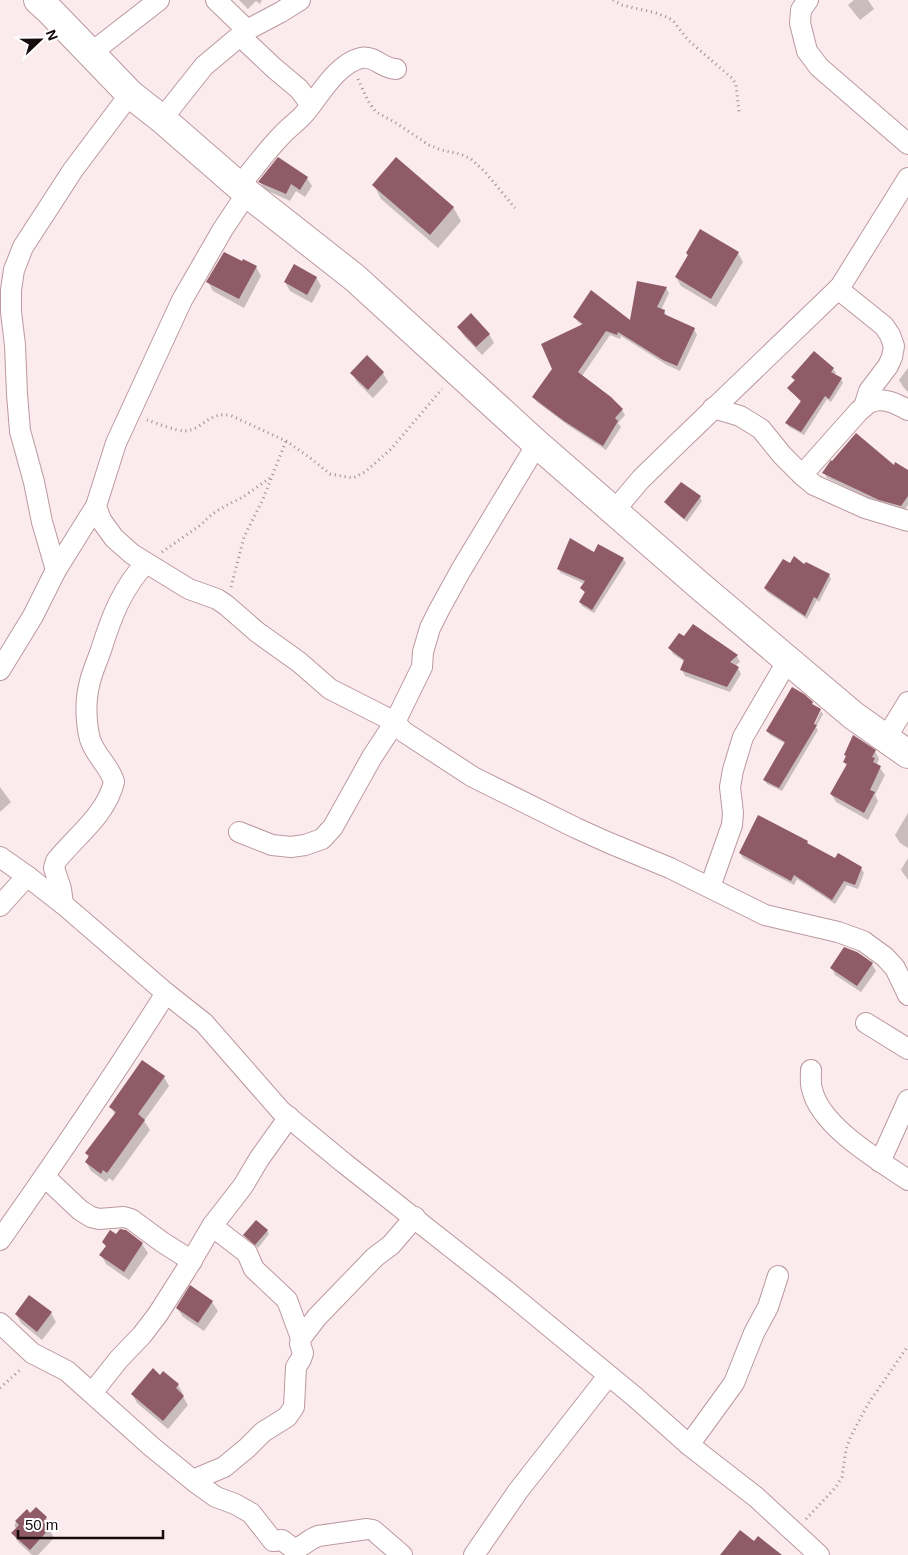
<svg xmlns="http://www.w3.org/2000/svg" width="908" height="1555" font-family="Arial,sans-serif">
	<rect width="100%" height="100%" fill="#fbebee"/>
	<g fill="#0003">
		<polygon points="239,0 262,0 260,4 256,1 248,9"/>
		<polygon points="854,0 868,0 874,9 860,20 848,5"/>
		<polygon points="307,178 312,186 305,197 296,191 290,201 264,189 260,182"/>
		<polygon points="374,185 453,207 461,221 438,248 381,199"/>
		<polygon points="687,253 738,253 743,262 716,307 681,286 676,277 688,256"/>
		<polygon points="256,267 261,276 244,308 213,291 208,282"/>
		<polygon points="316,277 321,286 312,303 290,291 285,282"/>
		<polygon points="666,288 669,293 661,310 664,311 667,317 694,329 697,335 680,371 667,365 621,336 620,339 610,335 582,376 610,398 622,410 625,415 618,423 621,427 606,450 569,426 537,402 534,397 582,325 578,322 575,317 630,322"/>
		<polygon points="459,327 489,334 494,343 482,355 464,336"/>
		<polygon points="814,353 833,369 836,373 834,375 841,379 843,383 831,402 827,399 804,435 789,427 787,423 801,402 789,388 795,381 793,377"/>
		<polygon points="367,357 383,373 388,382 373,398 357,382 352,373"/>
		<polygon points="908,368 908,392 904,388 899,380"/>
		<polygon points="894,467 908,472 908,505 904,511 883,505 827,478 824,473"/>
		<polygon points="700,497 702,501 687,522 668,506 666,502"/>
		<polygon points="591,553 623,559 626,563 594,613 582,606 580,602 585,593 582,588 585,584 561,573 558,569"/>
		<polygon points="790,564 805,566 829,575 831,579 819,602 817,600 807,619 767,592 765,588"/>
		<polygon points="693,626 737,656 740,662 735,666 738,668 741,674 730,692 685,676 682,670 685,662 673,654 670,648 685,638"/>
		<polygon points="812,703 814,706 810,729 812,730 821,711 823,714 816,727 818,730 782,791 767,784 765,780 786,744 770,735 767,731"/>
		<polygon points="875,751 879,759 877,764 885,775 875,795 878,801 868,820 836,802 831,794 847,766 844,762"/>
		<polygon points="0,787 11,802 0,812"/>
		<polygon points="908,813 908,848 900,843 895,835"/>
		<polygon points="807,842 810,846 836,860 861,868 864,873 858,889 847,885 835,904 797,879 794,885 743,858 740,853"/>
		<polygon points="908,858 908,880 901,870"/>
		<polygon points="857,953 872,964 876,971 861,992 835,975 832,968"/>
		<polygon points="164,1077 169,1086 144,1121 150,1130 113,1181 109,1178 106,1182 91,1171 86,1162 89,1158 86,1153 115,1115 111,1107"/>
		<polygon points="267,1230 269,1234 258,1248 247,1239 245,1235"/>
		<polygon points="125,1231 142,1244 148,1253 129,1280 106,1264 101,1255 107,1247 104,1242"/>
		<polygon points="191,1287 212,1302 218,1311 204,1331 183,1317 177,1308"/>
		<polygon points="51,1313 56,1322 42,1340 21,1323 16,1314"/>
		<polygon points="161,1376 178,1385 183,1394 182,1395 188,1405 168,1429 137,1403 132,1394"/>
		<polygon points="27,1511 30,1514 46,1518 51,1527 49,1529 54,1538 38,1555 32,1555 18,1542 13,1533 17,1530 14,1525"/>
	</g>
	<g fill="#8e5b66">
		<polygon points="278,157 308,177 300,190 291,184 286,194 258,182"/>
		<polygon points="396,157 454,207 430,235 372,185"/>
		<polygon points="700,229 739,252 711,299 675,277 688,255 686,253"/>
		<polygon points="224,252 242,261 243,259 257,266 239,299 206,282"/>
		<polygon points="294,264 317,277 307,295 284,282"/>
		<polygon points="637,281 667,287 657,307 665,310 664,314 695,328 677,366 663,360 618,332 617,335 606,331 578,372 611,397 623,409 615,418 618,421 603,446 564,421 532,397 552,369 541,344 583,324 573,317 591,290 630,320"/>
		<polygon points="471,313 490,334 476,347 457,327"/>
		<polygon points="814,351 834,368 831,372 842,378 829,399 825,396 801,432 785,423 801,401 787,388 795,380 791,377"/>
		<polygon points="367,355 384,372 368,390 350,373"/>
		<polygon points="856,433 894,465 895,462 908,470 908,496 901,506 879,500 822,473 831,460 832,461"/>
		<polygon points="681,482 701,496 684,519 664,502"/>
		<polygon points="570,538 592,551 594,552 598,544 624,558 592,610 579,602 585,592 580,588 585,581 557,569"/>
		<polygon points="794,556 804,564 806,562 830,574 817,599 814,597 805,616 764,588 783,559 790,563"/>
		<polygon points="693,624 738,655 730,662 739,667 727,687 680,670 684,660 668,648 679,633 684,636"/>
		<polygon points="792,687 804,694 813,702 812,704 821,709 814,724 817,725 779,788 763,780 785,742 766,731"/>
		<polygon points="853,735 876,750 872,757 875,758 873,762 881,766 870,790 875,792 864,813 830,794 847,764 843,762 846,756 844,755"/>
		<polygon points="758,815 808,841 807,843 835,858 838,853 862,867 855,885 844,881 832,900 794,875 791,881 739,853"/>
		<polygon points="844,947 857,952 873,963 857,986 830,968"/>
		<polygon points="142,1060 165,1076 138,1114 145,1120 107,1173 103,1170 101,1174 85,1162 89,1156 85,1153 116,1112 109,1107"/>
		<polygon points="256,1220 268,1230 255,1245 243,1235"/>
		<polygon points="120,1229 126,1230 143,1243 124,1272 99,1255 106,1246 102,1242 110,1230 116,1234"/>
		<polygon points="190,1285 213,1301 198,1323 176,1308"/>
		<polygon points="29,1295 52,1312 37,1332 15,1314"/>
		<polygon points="153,1368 160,1375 163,1371 179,1384 176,1388 184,1396 163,1421 131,1394"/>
		<polygon points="36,1507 47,1517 43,1522 50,1528 30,1550 11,1533 19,1525 15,1521 27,1509 30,1513"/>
		<polygon points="740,1530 754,1541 758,1536 782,1555 720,1555"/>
	</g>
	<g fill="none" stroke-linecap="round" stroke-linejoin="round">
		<g stroke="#bc989f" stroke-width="22">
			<g id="street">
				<polyline points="216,0 247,30"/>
				<polyline points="808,0 801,10 800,23 807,51 819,67 908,144"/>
				<polyline points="240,36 274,68 299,89 311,105"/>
				<polyline points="91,53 159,0"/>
				<polyline points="162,119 204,66 247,30 281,12 300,0"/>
				<path d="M239,186c14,-16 27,-35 42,-50 7,-8 16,-14 23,-22 15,-17 32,-50 57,-56 13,-3 22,11 35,11"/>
				<polyline points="247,193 223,229 182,300 116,443 96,506 101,520 114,538 132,554 189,589 217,599 226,605 257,632 299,662 330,689 395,722 404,732 473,777 576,828 607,842 670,868 765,915 838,932 863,941 885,957 895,968 908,995"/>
				<polyline points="838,289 884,326 890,335 894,346 892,357 888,366 869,391 864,407"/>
				<polyline points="713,408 740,416 761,429 782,455 802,475 814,485 865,508 908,521"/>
				<path d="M802,475l57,-64c3,-2 6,-6 10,-8 13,-7 28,1 39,7"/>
				<polyline points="614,511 641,479 679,442 840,287 908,178"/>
				<polyline points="56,570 42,522 34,482 20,431 17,394 15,345 11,312 11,290 14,270 23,247 73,170 130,94"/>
				<polyline points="0,670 33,616 56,570 96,506"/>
				<polyline points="886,738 908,702"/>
				<polyline points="239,832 272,845 291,847 305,845 322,839 333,827 372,757 395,722 422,667 423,652 430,628 439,610 461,570 537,444"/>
				<polyline points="0,857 27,876 63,904 166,993 204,1023 281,1111 344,1163 504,1289 635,1397 689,1445 756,1497 819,1555"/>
				<polyline points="710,887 732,825 733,813 730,787 733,770 743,737 788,660"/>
				<path d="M63,904l-2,-15 -7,-21 2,-7c20,-25 50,-46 58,-79 -4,-16 -19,-26 -24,-43 -4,-15 -5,-37 -1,-53 2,-12 8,-24 12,-36 10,-32 21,-62 45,-87"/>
				<polyline points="0,906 27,876"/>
				<polyline points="866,1023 908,1049"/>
				<path d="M811,1070c0,6 -1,13 1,19 8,37 66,71 96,91"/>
				<polyline points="880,1162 908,1100"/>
				<polyline points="45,1177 80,1210 91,1217 99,1219 124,1217 131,1219 162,1242 192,1261"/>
				<polyline points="212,1226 247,1253 254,1269 287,1300 301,1338"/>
				<path d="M0,1240c57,-81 113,-163 166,-247"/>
				<path d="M0,1323l32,30 35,18 85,76 43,35 21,15 19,7 16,9 22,28 9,-1 12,9c9,-2 15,-10 24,-13l49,-7 6,1 29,25"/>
				<polyline points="92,1393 119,1359 142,1335 158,1314 186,1270 212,1226 243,1186 259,1159 289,1117"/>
				<polyline points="689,1445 734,1383 754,1333 768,1307 778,1276"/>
				<polyline points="193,1480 224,1467 247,1448 263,1432 287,1417 294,1407 296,1367 301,1359 303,1353 300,1344 301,1338 317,1317 375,1257 391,1245 415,1217"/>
				<polyline points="474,1555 518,1491 608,1376"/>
			</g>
		</g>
		<g stroke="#bc989f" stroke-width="30">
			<polyline id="secondary" points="38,0 51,12 130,94 162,119 247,193 355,278 537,444 700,586 854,716 908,754"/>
		</g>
		<g stroke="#9c8e91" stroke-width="3" stroke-dasharray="1 4" stroke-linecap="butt">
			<polyline points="613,0 622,5 656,13 669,18 674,22 688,40 733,79 736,85 739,112"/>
			<polyline points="358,79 368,101 376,112 396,123 429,145 441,150 460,154 471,159 485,172 515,208"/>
			<path d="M147,420c10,3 28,11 38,11 20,-2 24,-21 47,-15l54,25 23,16 21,17 23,4 12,-6 26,-23 51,-60"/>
			<path d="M162,552l40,-28c10,-12 25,-19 39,-26 10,-6 20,-14 29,-20"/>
			<polyline points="231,587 244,537 263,499 286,441"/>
			<polyline points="0,1388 21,1369"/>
			<polyline points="806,1519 836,1487 842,1477 846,1449 851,1436 868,1404 908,1346"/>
		</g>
		<use href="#street" stroke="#fff" stroke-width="20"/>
		<use href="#secondary" stroke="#fff" stroke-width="28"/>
	</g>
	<g transform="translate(40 40) rotate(68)" stroke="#ffffff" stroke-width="4" paint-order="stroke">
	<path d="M0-4L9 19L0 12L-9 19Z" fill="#160a0c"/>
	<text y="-8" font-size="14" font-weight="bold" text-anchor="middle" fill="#160a0c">N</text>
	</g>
	<path d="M18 1530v8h145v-8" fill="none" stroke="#160a0c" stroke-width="2.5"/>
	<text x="25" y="1530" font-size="15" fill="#160a0c" stroke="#ffffff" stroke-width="4" paint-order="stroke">50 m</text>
</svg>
